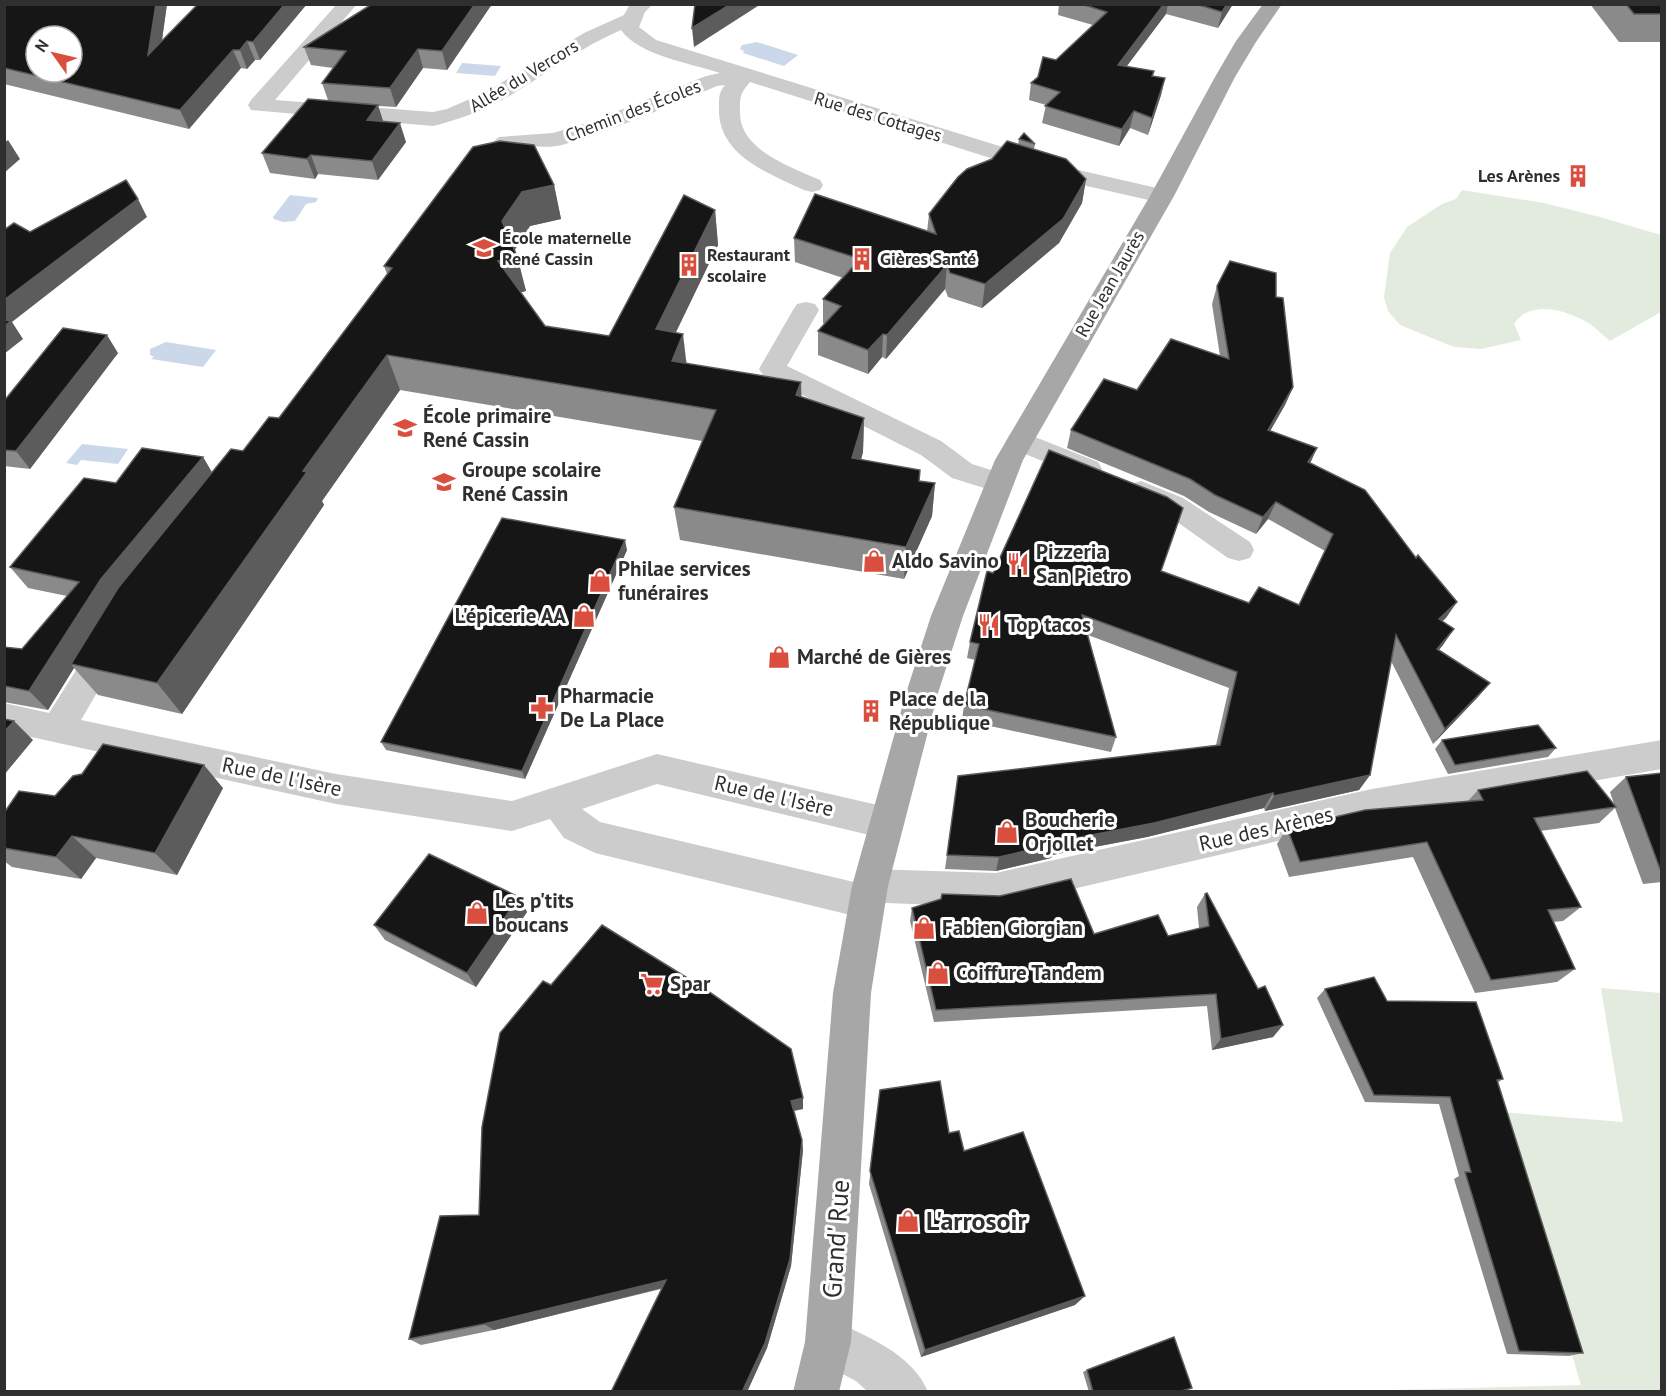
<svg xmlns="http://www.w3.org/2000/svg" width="1666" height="1396" font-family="'PT Sans',sans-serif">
	<rect width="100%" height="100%" fill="#fff"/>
	<g fill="#e3ebde">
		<path d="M1462,190l82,13 56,14 61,18v77l-51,29c-7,-6 -15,-14 -23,-19 -22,-12 -57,-23 -73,2l7,16 -40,9 -27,-2 -54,-22 -12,-14 -4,-14 6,-44 17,-26 35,-23 14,-5z"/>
		<polygon points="1601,988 1661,993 1661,1391 1318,1392 1581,1385 1500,1112 1623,1122"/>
	</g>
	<g fill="#cbd8ea">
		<polygon points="757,42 798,55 784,66 743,53 744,51 740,49 742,45"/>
		<polygon points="462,63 501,66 495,76 456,73"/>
		<polygon points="290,195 318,198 316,202 306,204 295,221 283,222 274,219 273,217"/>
		<polygon points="166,342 216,350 203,367 151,359 154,357 150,355 150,349"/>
		<polygon points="82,444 128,449 118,464 81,460 77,465 66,463"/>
	</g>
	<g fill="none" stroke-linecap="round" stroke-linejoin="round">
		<g fill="#ccc" fill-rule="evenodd">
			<path d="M337,4h20l-82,96 158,12 14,-3 39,-17 98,-59 40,-18 6,-11h23l-8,8 -6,15 17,13 418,129 96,22 4,5 -4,5 -8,2 -102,-23 -310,-98c-10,12 -10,14 -10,30 -1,38 51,55 80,68l3,5 -3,5 -8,2 -8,-2c-36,-17 -87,-35 -85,-83 0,-10 0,-15 6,-22l-8,1c-51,21 -102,44 -155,59 -14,4 -39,-1 -51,4 -16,9 -25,30 -46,25l-3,-5 37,-32 54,-4 37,-11 116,-46 14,-3c-30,-10 -80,-17 -99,-43 -43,18 -79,48 -119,70 -22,12 -45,20 -69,26l-182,-16 -3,-5 3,-5z"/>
			<polygon points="806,302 815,304 819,310 787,366 941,441 972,464 1010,476 1014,483 1010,490 1000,493 952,478 921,455 763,375 759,369 793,310 797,304"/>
			<polygon points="1020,431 1098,462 1102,469 1098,476 1088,479 1010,448 1006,441 1010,434"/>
			<polygon points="1141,481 1183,498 1250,542 1254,550 1250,558 1239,561 1228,558 1163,512 1131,498 1127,491 1131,484"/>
			<polygon points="110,630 121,634 126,643 81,720 336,774 512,801 657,754 886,807 899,812 904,823 899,834 886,839 657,784 582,809 600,822 854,882 857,874 870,869 996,873 1372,789 1662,740 1662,769 1372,819 996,907 885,903 880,914 867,919 595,853 564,838 550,819 512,831 336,804 4,731 4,703 49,713 99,634"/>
			<path d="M828,1319c36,15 85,35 100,73h-60l-12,-11 -44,-23 -7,-16 7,-16z"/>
		</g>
		<polygon fill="#a7a7a7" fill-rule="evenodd" points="1263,4 1282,4 1256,42 1235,77 1174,196 1023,460 963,616 938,693 888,886 871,993 851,1342 839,1392 793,1392 805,1342 833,993 852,886 906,693 931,616 995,460 1150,196 1215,77 1236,41"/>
	</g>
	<g fill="#8a8a8a">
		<polygon points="4,4 167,4 162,41 307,4 260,60 255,60 247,69 241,68 189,129 4,84"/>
		<polygon points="1059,4 1233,4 1218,28 1166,14 1126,66 1154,71 1153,76 1165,78 1161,95 1148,135 1130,128 1119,146 1042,123 1046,105 1029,100 1031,83 1093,25 1058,15"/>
		<polygon points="1590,4 1662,4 1662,42 1619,42"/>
		<polygon points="490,7 447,70 423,68 396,107 378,106 383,122 406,142 378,180 318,174 315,179 270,173 262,153 328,100 322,83 333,68 311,65 304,47"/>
		<polygon points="1019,139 1035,144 1034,149 1086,179 1082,203 1059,243 982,308 948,297 945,289 886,359 882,357 868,374 818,355 818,331 825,324 823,323 823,299 843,278 795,262 794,238 927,232 929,214 992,159 1018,145"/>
		<polygon points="554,185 561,219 530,226 514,250 517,256 526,291 521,292 545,326 609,336 715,210 718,245 676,332 687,364 801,397 864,418 863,452 861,460 919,481 935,483 932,516 904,579 680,540 674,507 702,441 400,390 322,501 324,505 182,714 98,695 74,668 48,710 4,702 4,647 22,649 67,596 28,588 10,567 116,483 203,457 212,472 243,451 279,418 387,274 384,266"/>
		<polygon points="1217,286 1276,297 1293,387 1285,405 1270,431 1310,463 1416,558 1457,602 1442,621 1443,645 1439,650 1490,683 1477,698 1433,744 1391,661 1370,775 1359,790 1265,811 1264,808 1147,837 1052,855 1051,858 996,871 945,869 956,790 1216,745 1229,688 1088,635 1116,737 1111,752 962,720 964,705 975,660 967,658 970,642 993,573 1161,571 1249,603 1299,605 1325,551 1268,519 1256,534 1209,512 1184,496 1067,448 1071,430 1137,390 1220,356 1212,304"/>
		<polygon points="118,353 30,469 4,466 4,401"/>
		<polygon points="627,550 525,779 386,750 381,742"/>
		<polygon points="1442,740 1556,748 1548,757 1448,774 1435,749"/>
		<polygon points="1662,773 1662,882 1643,884 1615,808 1599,823 1540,831 1581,907 1563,921 1553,922 1575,969 1557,982 1475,993 1413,857 1289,877 1277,844 1287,828 1467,802 1478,790 1614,804 1610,792 1626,777"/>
		<polygon points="223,788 177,875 96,858 81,879 12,867 4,861 4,813 55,796"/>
		<polygon points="1205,894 1258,989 1283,1025 1273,1037 1212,1050 1207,1006 934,1022 910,921 912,908 1094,934 1168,936 1199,928 1197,907"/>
		<polygon points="519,897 527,912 476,987 385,940 374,925"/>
		<polygon points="1325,989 1387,1001 1503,1079 1497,1083 1583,1353 1569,1356 1507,1354 1454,1179 1459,1176 1439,1104 1365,1102 1317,998"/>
		<polygon points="880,1090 949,1133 964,1151 1075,1305 921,1357 869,1184"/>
		<polygon points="803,1109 794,1111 802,1140 803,1150 791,1266 767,1348 747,1392 611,1392 661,1289 494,1330 421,1345 409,1339 479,1215 482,1127"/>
		<polygon points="1087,1370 1186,1390 1181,1392 1089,1392 1083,1372"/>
	</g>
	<g fill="#5c5c5c">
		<polygon points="156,4 167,4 157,74 148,55"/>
		<polygon points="285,4 307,4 260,60 253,42"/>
		<polygon points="475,4 494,4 490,7 447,70 442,51"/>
		<polygon points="731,4 761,4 694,47 692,28"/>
		<polygon points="1164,4 1168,4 1166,14 1115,82 1118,65"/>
		<polygon points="1227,4 1233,4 1218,28 1222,12"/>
		<polygon points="247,41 255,60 247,69 240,50"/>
		<polygon points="418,49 423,68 396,107 390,88"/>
		<polygon points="233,50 241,68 189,129 180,110"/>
		<polygon points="1165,78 1161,95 1148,135 1152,118"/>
		<polygon points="378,105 384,124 367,120"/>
		<polygon points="1134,111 1130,128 1119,146 1122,129"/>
		<polygon points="400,123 406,142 378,180 372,161"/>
		<polygon points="8,140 20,159 4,173 4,143"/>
		<polygon points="311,155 318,174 315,179 307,159"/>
		<polygon points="1086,179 1082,203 1059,243 982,308 985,284"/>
		<polygon points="554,185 561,219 530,226 511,256 502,221 522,192"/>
		<polygon points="138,199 147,217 12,322 23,339 4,354 4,300"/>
		<polygon points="715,210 718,245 661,363 656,329"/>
		<polygon points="517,256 526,291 507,296 498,261"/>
		<polygon points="947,265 945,289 886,359 887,335"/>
		<polygon points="683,334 687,368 672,361"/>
		<polygon points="883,334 882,357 868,374 868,350"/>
		<polygon points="107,335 118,353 30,469 16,451"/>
		<polygon points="387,355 400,390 322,501 324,505 182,714 157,683 303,471"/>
		<polygon points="801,382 802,416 796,395"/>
		<polygon points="1293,387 1285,405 1261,447 1268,430"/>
		<polygon points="864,418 863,452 852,492 852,458"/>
		<polygon points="1317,448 1309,466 1308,462"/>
		<polygon points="203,457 215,478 71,664 74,668 48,710 29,691 101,579"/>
		<polygon points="935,483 932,516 904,579 906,547"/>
		<polygon points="1276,502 1268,519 1256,534 1263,517"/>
		<polygon points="625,540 627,550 525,779 522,771"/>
		<polygon points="1457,602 1446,618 1428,635 1439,619"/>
		<polygon points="1454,629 1443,645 1425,665 1437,649"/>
		<polygon points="1490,683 1477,698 1433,744 1445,729"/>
		<polygon points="14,721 33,740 4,775 4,732"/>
		<polygon points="204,765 223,788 177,875 155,853"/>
		<polygon points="1370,775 1359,790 1265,811 1274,796"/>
		<polygon points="1273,793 1264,808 1147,837 1052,855 1051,858 996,871 999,857 1055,842"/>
		<polygon points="72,836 96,858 81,879 56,857"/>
		<polygon points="519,897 527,912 476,987 467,973"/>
		<polygon points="1283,1025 1273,1037 1212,1050 1221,1039"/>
		<polygon points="803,1098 803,1109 792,1111 791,1101"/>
		<polygon points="802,1140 803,1150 791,1266 767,1348 747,1392 742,1392"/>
		<polygon points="666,1280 670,1286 494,1330 484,1324"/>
		<polygon points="1085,1296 1075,1305 921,1357 925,1350"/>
	</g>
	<g fill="#161616" stroke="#5c5c5c" stroke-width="1.5" fill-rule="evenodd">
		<path d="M4,4h152l-8,51 50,-51h87l-32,38 -6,-1 -7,9h-7l-53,60 -176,-42zM36,36h36v36h-36z"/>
		<polygon points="372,4 475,4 442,51 418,49 390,88 322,83 346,51 304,47"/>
		<polygon points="695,4 731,4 692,28"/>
		<polygon points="1081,4 1164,4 1118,65 1154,71 1152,76 1165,78 1152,118 1134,111 1122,129 1045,106 1060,92 1031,83 1038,77 1043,57 1056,60 1107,12"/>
		<polygon points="1196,4 1227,4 1222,12"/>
		<polygon points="1626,4 1662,4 1662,14 1634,14"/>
		<polygon points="308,99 378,105 367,120 400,123 372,161 311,155 307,159 262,153"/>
		<polygon points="1024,133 1035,144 1019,139"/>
		<polygon points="500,141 534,145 554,185 522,192 502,221 517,256 498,261 545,326 609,336 684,195 715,210 656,329 683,334 672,361 801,382 796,395 864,418 852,458 920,470 919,481 935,483 906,547 674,507 716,410 387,355 303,471 307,472 157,683 71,664 118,588 231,449 243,451 269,417 279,418 392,268 384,266 473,147"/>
		<polygon points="1007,141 1066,159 1086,179 1063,219 985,284 950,273 947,265 887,335 883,334 868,350 818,331 841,306 823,299 860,259 794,238 815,194 936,234 929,214 958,177 967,169 992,159"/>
		<polygon points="126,180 138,199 4,300 4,230 14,223 30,232"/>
		<polygon points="1230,261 1276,273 1276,297 1283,298 1293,387 1268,430 1317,448 1308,462 1365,490 1416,558 1418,555 1457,602 1439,619 1454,629 1437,649 1490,683 1445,729 1396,635 1370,775 1274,796 1273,793 1154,823 1055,842 1056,844 999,857 947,855 958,776 1220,745 1237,672 1082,615 1116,737 964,705 979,644 970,642 987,571 993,573 1049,450 1167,497 1183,508 1161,571 1249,603 1259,587 1299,605 1333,534 1276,502 1263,517 1215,495 1190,479 1071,430 1104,379 1137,390 1171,339 1229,359 1217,286"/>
		<polygon points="4,320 11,321 4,326"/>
		<polygon points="63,328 107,335 16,451 4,450 4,401"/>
		<polygon points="142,448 203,457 101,579 29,691 4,686 4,647 22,649 79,582 10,567 84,478 116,483"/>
		<polygon points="502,518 625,540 522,771 381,742"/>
		<polygon points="4,719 14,721 4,732"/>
		<polygon points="1538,725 1556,748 1455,765 1442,740"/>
		<polygon points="103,744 204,765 155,853 72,836 56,857 4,848 4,813 19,791 55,796 73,776 82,774"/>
		<polygon points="1587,771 1616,807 1534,818 1581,907 1548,910 1575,969 1491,980 1427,842 1300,862 1287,828 1365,810 1483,800 1478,790"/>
		<polygon points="1662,773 1662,869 1660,869 1626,777"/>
		<polygon points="429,854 519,897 467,973 374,925"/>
		<polygon points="1071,879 1094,934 1158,915 1168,936 1209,926 1205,894 1207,893 1258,989 1265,986 1283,1025 1221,1039 1216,994 936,1010 912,908 941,899 942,894 1000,896"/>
		<polygon points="602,925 705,989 791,1049 803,1098 791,1101 802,1140 790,1259 765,1343 742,1392 611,1392 666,1280 484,1324 409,1339 440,1216 479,1215 482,1127 500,1033 543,981 551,985"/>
		<polygon points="1374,977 1387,1001 1476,1002 1503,1079 1497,1080 1583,1353 1519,1351 1465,1172 1471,1172 1450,1097 1374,1095 1325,989"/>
		<polygon points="940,1081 949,1133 959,1131 964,1151 1023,1132 1085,1296 925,1350 870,1171 880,1090"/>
		<polygon points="1174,1337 1192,1388 1178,1392 1093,1392 1087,1370"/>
	</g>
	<defs>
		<g id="building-bare" transform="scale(1.8)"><path d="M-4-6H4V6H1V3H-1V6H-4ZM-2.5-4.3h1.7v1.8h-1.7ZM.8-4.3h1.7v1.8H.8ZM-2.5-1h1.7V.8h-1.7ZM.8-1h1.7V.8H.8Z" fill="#da4e3d" stroke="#fff" stroke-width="2.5" paint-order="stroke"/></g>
		<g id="school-bare" transform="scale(1.8)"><path d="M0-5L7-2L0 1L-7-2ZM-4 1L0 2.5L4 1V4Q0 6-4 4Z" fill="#da4e3d" stroke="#fff" stroke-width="2.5" paint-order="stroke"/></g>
		<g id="shop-bare" transform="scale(1.8)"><path d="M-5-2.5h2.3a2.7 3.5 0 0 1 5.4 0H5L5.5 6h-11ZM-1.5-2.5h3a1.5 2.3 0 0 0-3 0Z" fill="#da4e3d" stroke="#fff" stroke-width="2.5" paint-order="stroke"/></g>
		<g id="restaurant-bare" transform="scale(1.8)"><path d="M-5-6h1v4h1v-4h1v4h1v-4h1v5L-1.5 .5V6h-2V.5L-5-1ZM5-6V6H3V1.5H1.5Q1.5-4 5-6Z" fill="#da4e3d" stroke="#fff" stroke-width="2.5" paint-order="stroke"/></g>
		<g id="pharmacy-bare" transform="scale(1.8)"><path d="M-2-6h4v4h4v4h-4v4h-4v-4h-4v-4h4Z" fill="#da4e3d" stroke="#fff" stroke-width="2.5" paint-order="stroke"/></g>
		<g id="supermarket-bare" transform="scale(1.8)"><path d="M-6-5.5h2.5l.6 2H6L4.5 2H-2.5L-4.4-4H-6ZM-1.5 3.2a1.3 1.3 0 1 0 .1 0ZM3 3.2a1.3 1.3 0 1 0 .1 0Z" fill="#da4e3d" stroke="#fff" stroke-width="2.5" paint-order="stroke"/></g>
	</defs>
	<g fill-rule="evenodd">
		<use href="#building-bare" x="1578" y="176"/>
		<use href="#school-bare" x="484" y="248"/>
		<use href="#building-bare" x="862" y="259"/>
		<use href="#building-bare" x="689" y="265"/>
		<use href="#school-bare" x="405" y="428"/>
		<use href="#school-bare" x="444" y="482"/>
		<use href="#shop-bare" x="874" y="561"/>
		<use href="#restaurant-bare" x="1018" y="564"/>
		<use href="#shop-bare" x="600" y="581"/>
		<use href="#shop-bare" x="584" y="616"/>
		<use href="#restaurant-bare" x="989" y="625"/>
		<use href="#shop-bare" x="779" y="657"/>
		<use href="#pharmacy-bare" x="542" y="708"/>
		<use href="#building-bare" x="871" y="711"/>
		<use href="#shop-bare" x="1007" y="832"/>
		<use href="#shop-bare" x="477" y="913"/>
		<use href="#shop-bare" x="924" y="928"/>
		<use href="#shop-bare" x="938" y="973"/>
		<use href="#supermarket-bare" x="652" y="984"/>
		<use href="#shop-bare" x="908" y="1221"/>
	</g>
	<g text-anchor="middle" stroke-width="6" stroke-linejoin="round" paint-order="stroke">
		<g font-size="18" fill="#2f2f2f" stroke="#fff">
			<text transform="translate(524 76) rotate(-31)" y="6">Allée du Vercors</text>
			<text transform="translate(633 111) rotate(-21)" y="6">Chemin des Écoles</text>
			<text transform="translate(878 117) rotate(17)" y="6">Rue des Cottages</text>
			<text transform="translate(1110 284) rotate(-60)" y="6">Rue Jean Jaurès</text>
		</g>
		<g font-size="18" font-weight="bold" fill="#2f2f2f" stroke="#fff" text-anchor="start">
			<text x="1560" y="182" text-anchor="end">Les Arènes</text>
			<text x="502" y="244">École maternelle<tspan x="502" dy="21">René Cassin</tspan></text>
			<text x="707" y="261">Restaurant<tspan x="707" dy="21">scolaire</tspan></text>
			<text x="880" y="265">Gières Santé</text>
		</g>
		<g font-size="21" font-weight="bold" fill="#2f2f2f" stroke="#fff" text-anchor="start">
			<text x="423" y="423">École primaire<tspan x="423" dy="24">René Cassin</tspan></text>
			<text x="462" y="477">Groupe scolaire<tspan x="462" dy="24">René Cassin</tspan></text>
			<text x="1036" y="559">Pizzeria<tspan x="1036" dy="24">San Pietro</tspan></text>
			<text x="892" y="568">Aldo Savino</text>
			<text x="618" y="576">Philae services<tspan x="618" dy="24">funéraires</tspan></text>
			<text x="566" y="623" text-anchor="end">L'épicerie AA</text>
			<text x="1007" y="632">Top tacos</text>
			<text x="797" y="664">Marché de Gières</text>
			<text x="560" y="703">Pharmacie<tspan x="560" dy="24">De La Place</tspan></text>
			<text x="889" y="706">Place de la<tspan x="889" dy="24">République</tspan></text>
			<text x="1025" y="827">Boucherie<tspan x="1025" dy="24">Orjollet</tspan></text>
			<text x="495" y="908">Les p'tits<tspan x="495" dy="24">boucans</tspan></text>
			<text x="942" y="935">Fabien Giorgian</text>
			<text x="956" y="980">Coiffure Tandem</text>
			<text x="670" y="991">Spar</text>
		</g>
		<g font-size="21" fill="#2f2f2f" stroke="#fff">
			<text transform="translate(282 777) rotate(12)" y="7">Rue de l'Isère</text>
			<text transform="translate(774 796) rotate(13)" y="7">Rue de l'Isère</text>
			<text transform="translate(1266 829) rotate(-13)" y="7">Rue des Arènes</text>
		</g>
		<g font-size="26" font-weight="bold" fill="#2f2f2f" stroke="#fff" text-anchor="start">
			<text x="926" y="1230">L'arrosoir</text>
		</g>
		<g font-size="26" fill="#2f2f2f" stroke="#fff">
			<text transform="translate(836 1239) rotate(-86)" y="9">Grand' Rue</text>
		</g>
	</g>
	<rect width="1666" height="1396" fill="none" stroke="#2f2f2f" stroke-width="12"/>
	<g transform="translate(54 54) rotate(304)"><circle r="28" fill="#ffffff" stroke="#acacac" stroke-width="1.5"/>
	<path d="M0-4.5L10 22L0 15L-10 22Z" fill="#da4e3d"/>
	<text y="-9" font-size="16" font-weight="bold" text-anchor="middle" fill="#2f2f2f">N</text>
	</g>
</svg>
